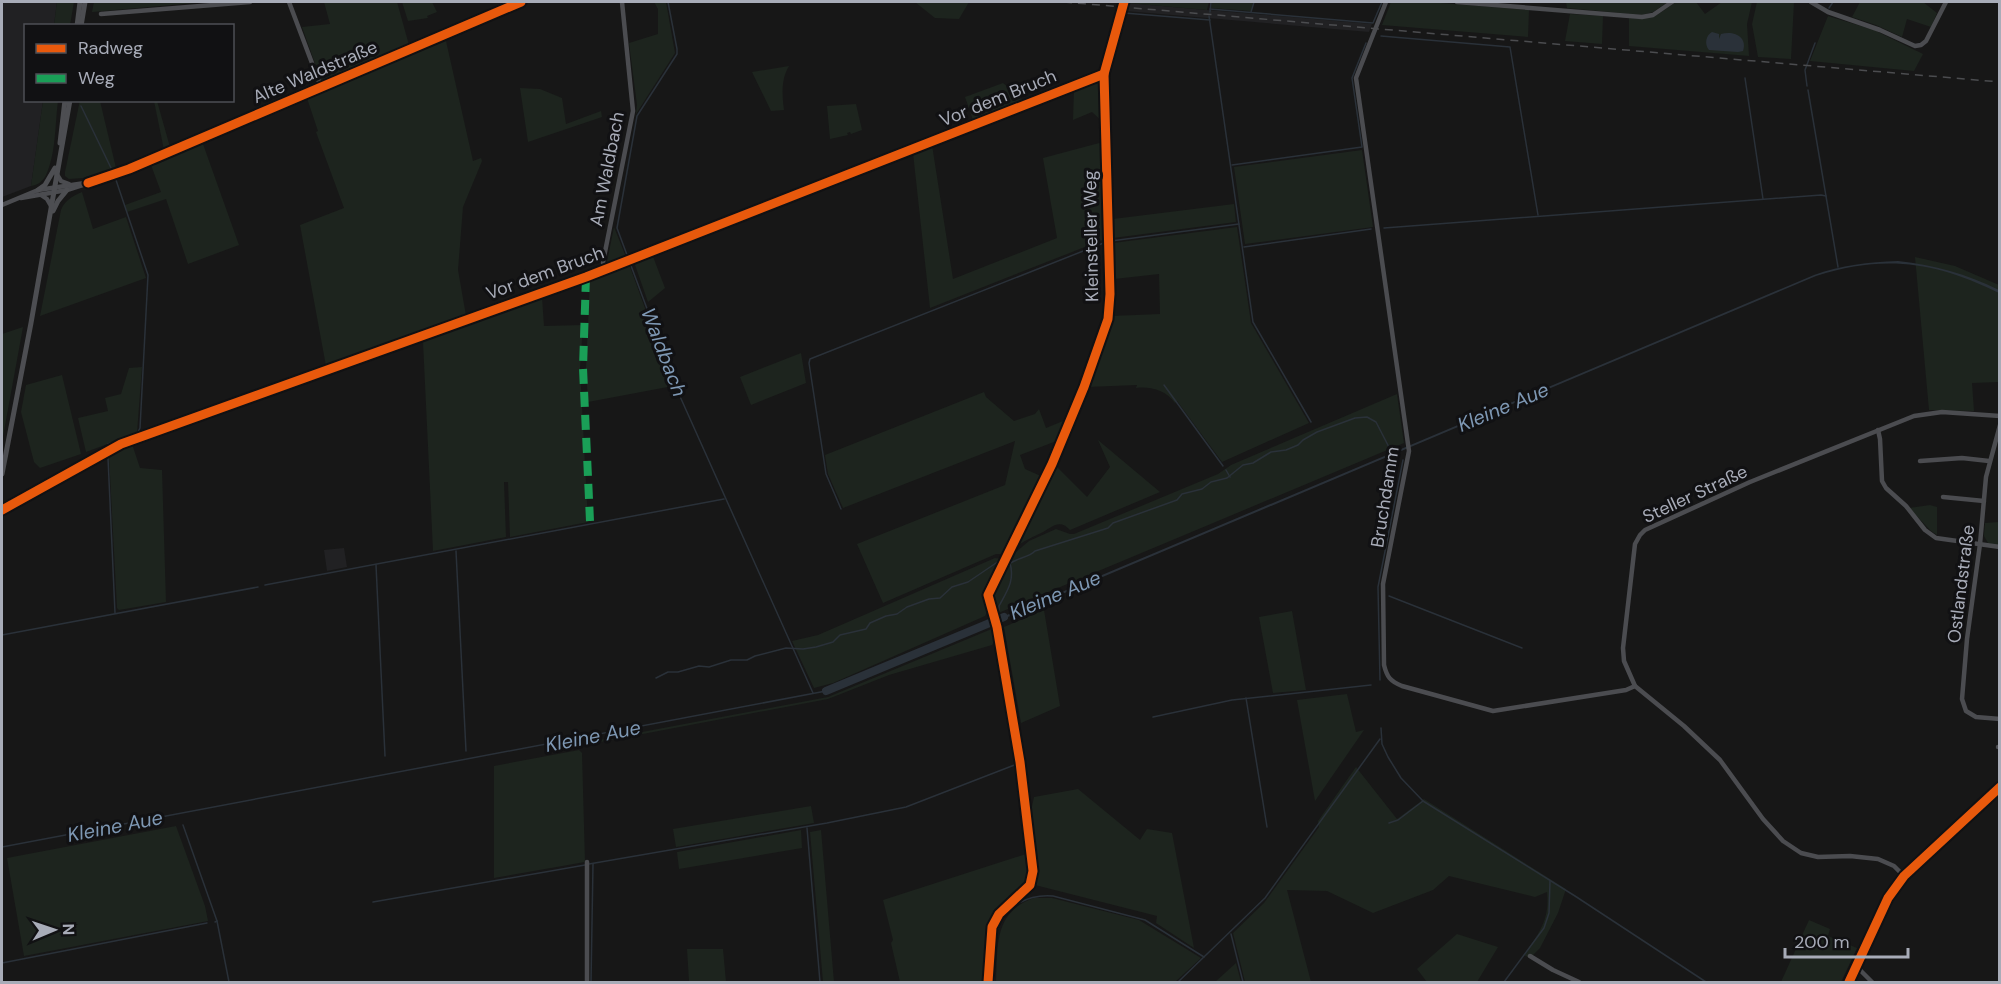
<svg xmlns="http://www.w3.org/2000/svg" width="2001" height="984" font-family="'DM Sans',sans-serif">
	<rect width="100%" height="100%" fill="#171717"/>
	<g fill="#212123">
		<polygon points="2,2 57,2 54,25 26,26 26,100 43,101 31,186 2,197"/>
		<polygon points="1128,3 1207,10 1372,24 1369,32 1126,11"/>
		<polygon points="344,548 347,567 327,571 324,550"/>
	</g>
	<g fill="#1d241e">
		<polygon points="57,2 74,2 70,25 54,25"/>
		<polygon points="94,2 195,2 195,3 92,12"/>
		<polygon points="324,2 399,2 397,2 409,45 324,82 321,80 302,27 330,24"/>
		<polygon points="402,2 432,2 437,12 427,16 428,18 408,21"/>
		<polygon points="654,2 666,2 675,53 636,114 637,105 629,43 658,34 658,9"/>
		<polygon points="915,2 969,2 959,19 935,18"/>
		<polygon points="1128,2 1209,2 1207,10 1128,3"/>
		<polygon points="1212,2 1253,2 1251,11 1211,8"/>
		<polygon points="1391,2 1429,2 1529,10 1528,37 1382,25"/>
		<polygon points="1566,2 1668,2 1653,12 1642,15 1567,8"/>
		<path d="M1675,2h21l9,12 17,-12h30l-5,22 2,32 -120,-10v-28c22,2 30,-3 46,-16z"/>
		<polygon points="1757,2 1794,2 1791,59 1758,57 1752,24"/>
		<polygon points="1860,2 1923,2 1937,13 1931,27 1907,19 1902,37 1876,25 1852,17"/>
		<polygon points="1570,14 1603,16 1602,44 1565,41"/>
		<polygon points="1828,16 1874,30 1923,54 1914,71 1810,61"/>
		<polygon points="446,41 473,161 481,158 482,161 463,207 458,270 466,316 326,366 300,225 344,208 316,132 318,131 307,98"/>
		<path d="M789,66c-8,13 -7,29 -5,44l-13,1 -19,-39z"/>
		<polygon points="1100,78 1102,79 1103,122 1092,112 1073,120 1074,89"/>
		<polygon points="1003,83 1023,100 973,120 965,97"/>
		<polygon points="520,88 540,89 562,98 566,124 601,111 602,117 528,142"/>
		<polygon points="80,100 100,101 116,168 83,178 69,179 65,176 65,172"/>
		<path d="M43,101h15c-3,23 -2,53 -12,74 -3,6 -8,10 -15,11z"/>
		<polygon points="154,101 157,101 170,147 164,150"/>
		<polygon points="856,104 862,130 851,134 850,132 847,133 848,135 830,139 827,106"/>
		<polygon points="1103,142 1105,239 930,308 913,153 932,145 953,279 1057,238 1043,158"/>
		<polygon points="203,144 239,245 188,264 166,199 127,212 125,205 161,192 151,165 154,163 155,165"/>
		<polygon points="1362,150 1373,227 1245,244 1234,167"/>
		<path d="M82,192l11,37 33,-12 20,61 -106,38 21,-106c4,-10 12,-14 21,-18z"/>
		<polygon points="1234,204 1236,222 1113,238 1113,219"/>
		<polygon points="614,227 626,257 610,264 607,262"/>
		<path d="M1237,227l14,96 58,100 -87,39 -45,-61 -2,2c-9,-13 -25,-17 -39,-15l1,-3 -50,2 18,-48 6,-23 49,-2 -1,-40 -45,5 -1,-36z"/>
		<polygon points="652,254 665,288 648,302 634,262"/>
		<polygon points="1915,257 1955,266 1999,285 1999,382 1972,383 1974,411 1929,410"/>
		<polygon points="629,264 673,386 588,402 586,368 590,280"/>
		<polygon points="542,297 544,326 583,325 580,368 588,522 510,537 508,482 504,482 506,537 433,551 423,342 425,339"/>
		<polygon points="23,327 2,442 2,334"/>
		<polygon points="801,353 806,383 751,405 740,377"/>
		<polygon points="142,367 137,433 86,452 78,418 108,411 105,398 121,394 129,368"/>
		<polygon points="62,375 81,454 40,468 34,462 21,412 26,385"/>
		<polygon points="984,392 986,397 1014,421 1035,414 1039,409 1046,428 1068,419 1059,440 1020,455 1025,469 1043,477 1004,554 996,554 883,603 857,544 1005,485 1015,441 843,508 828,474 825,455"/>
		<polygon points="1397,394 1404,443 996,614 992,596 993,589 1009,558 1029,541 1056,529 1070,534 1074,534 1218,474 1231,465"/>
		<path d="M1098,440l62,52 -90,38c-11,-13 -20,-1 -31,4 -12,6 -14,6 -26,15l42,-84 32,32 23,-30z"/>
		<polygon points="132,444 140,468 162,470 166,602 119,610 117,608 109,456"/>
		<polygon points="1930,505 1937,507 1937,535 1931,531 1909,508"/>
		<polygon points="1999,522 1999,546 1988,543 1984,536 1985,523"/>
		<polygon points="995,558 1002,559 984,594 987,612 985,616 833,683 814,688 792,641 818,635"/>
		<polygon points="1044,610 1060,706 1021,723 1004,627"/>
		<polygon points="1292,611 1306,690 1273,693 1259,617"/>
		<polygon points="994,628 996,638 992,645 889,675 828,699 590,744 589,742 828,697"/>
		<polygon points="1347,694 1356,732 1364,730 1315,801 1297,700"/>
		<polygon points="579,750 582,753 585,862 494,878 494,766"/>
		<path d="M1356,767l41,52 27,-20 142,90 -8,24 -18,35 -10,10 -6,-3c15,-22 26,-35 23,-63l-12,5 -86,-21 -16,14 -60,23 -46,-22 -40,-1 24,92h-66l-12,-49 31,-30 55,-76 -1,-6z"/>
		<polygon points="1078,789 1140,840 1147,829 1172,833 1194,948 1156,923 1157,916 1035,885 1034,882 1036,871 1031,811 1034,797"/>
		<polygon points="811,806 814,823 676,847 673,829"/>
		<polygon points="176,826 205,906 208,921 24,956 7,858"/>
		<polygon points="801,830 802,848 679,869 677,852"/>
		<polygon points="821,830 834,982 823,982 810,832"/>
		<path d="M1029,853c5,48 -21,35 -38,69 -7,15 -5,44 -5,60h-86l-9,-39 2,-3 -10,-40z"/>
		<path d="M1034,898h18l87,22 62,38 -26,24h-179c2,-35 -3,-70 38,-84z"/>
		<polygon points="1809,920 1830,929 1828,936 1857,948 1841,982 1781,982"/>
		<polygon points="1457,934 1498,947 1477,982 1427,982 1417,969"/>
		<polygon points="687,949 723,949 726,982 689,981"/>
		<polygon points="1236,963 1241,982 1215,982"/>
	</g>
	<g fill="#2a3139">
		<path d="M1712,32l7,2v5l2,-5c13,-4 27,3 22,17l-5,1 -29,-2c-5,-6 -3,-15 3,-18z"/>
		<path d="M1898,261c37,4 68,13 101,29v3c-63,-31 -114,-39 -183,-17l-820,346 -1,-2 819,-345c28,-10 54,-13 84,-14z"/>
	</g>
	<g fill="none" stroke-linecap="round" stroke-linejoin="round">
		<g stroke="#2a3139" stroke-width="1.5">
			<polyline points="668,2 677,49 677,54 637,116 617,228 678,392 813,693"/>
			<polyline points="1829,8 1833,2"/>
			<polyline points="1210,9 1373,23 1382,2"/>
			<polyline points="1210,12 1211,2"/>
			<polyline points="1251,12 1254,2"/>
			<polyline points="1124,13 1210,20"/>
			<polyline points="1209,16 1253,322 1311,422"/>
			<polyline points="1381,36 1510,47 1538,215"/>
			<polyline points="1745,78 1763,199"/>
			<polyline points="1807,86 1805,70 1815,43"/>
			<polyline points="1808,90 1838,267"/>
			<polyline points="81,106 112,170"/>
			<polyline points="1232,165 1362,147 1352,78 1366,43"/>
			<polyline points="1384,228 1821,195 1826,196"/>
			<polyline points="1111,241 1239,224"/>
			<polyline points="1244,247 1371,229"/>
			<polyline points="1164,385 1223,466"/>
			<polyline points="108,444 137,434 140,428 148,275 116,180"/>
			<polyline points="108,458 115,613"/>
			<polyline points="1226,470 1230,477"/>
			<polyline points="841,509 826,474 809,363 810,359 1106,242"/>
			<polyline points="456,551 466,751"/>
			<polyline points="376,565 385,756"/>
			<polyline points="265,585 724,499"/>
			<polyline points="1389,596 1522,648"/>
			<path d="M999,610v-4c8,-15 16,-25 11,-43"/>
			<polyline points="2,635 258,587"/>
			<path d="M656,678l12,-6h10l21,-6 10,1 22,-7h16l8,-4 31,-8 17,1 13,-2 17,-5 7,-7 26,-6 4,-6 16,-7 11,-2 10,-7 22,-8 11,-1 12,-11 16,-5 31,-21 10,3c10,-7 19,-6 26,-13l73,-23 5,-5 64,-23 5,-6 20,-5 9,-7 16,-4 16,-13 10,-2 18,-11 15,-2 12,-5 5,-5 14,-8 38,-14 12,-1 9,5 16,31"/>
			<polyline points="1380,680 1378,587 1403,460"/>
			<polyline points="1246,698 1267,827"/>
			<polyline points="1153,717 1232,700 1371,685"/>
			<polyline points="1381,728 1382,744 1388,757 1401,778 1423,801 1575,896 1706,982"/>
			<polyline points="1389,823 1398,820 1423,801"/>
			<polyline points="183,825 217,921 215,922"/>
			<polyline points="807,828 820,982"/>
			<polyline points="2,847 826,691"/>
			<polyline points="589,864 827,823 906,807 1017,764 1023,754 1000,616"/>
			<polyline points="373,902 585,865"/>
			<polyline points="217,921 229,982"/>
			<polyline points="1231,934 1243,982"/>
			<polyline points="2,963 207,923"/>
			<polyline points="591,982 593,864"/>
			<path d="M994,982c0,-16 -1,-36 3,-52 7,-25 33,-36 56,-34l92,24 59,37"/>
			<polyline points="1178,982 1265,898 1380,739"/>
			<polyline points="1504,982 1544,928 1549,913 1550,881"/>
		</g>
		<polyline stroke="#2a3139" stroke-width="8" points="826,691 1004,617"/>
		<g stroke="#4b4c50" stroke-width="4.5">
			<polyline points="289,2 321,87"/>
			<path d="M1386,2l-30,76 53,373 -26,133 1,81c3,12 6,16 18,21l91,25 133,-21 9,-4"/>
			<polyline points="1457,2 1642,17 1653,15 1672,2"/>
			<polyline points="1811,2 1828,12 1880,30 1915,46 1921,45 1926,41 1946,2"/>
			<polyline points="101,14 250,2"/>
			<polyline points="56,173 61,181 69,184"/>
			<polyline points="41,195 47,199 51,206"/>
			<polyline points="21,198 67,190 117,174 521,2"/>
			<polyline points="2,205 38,190 85,183"/>
			<polyline points="604,270 603,262 633,111 622,2"/>
			<polyline points="2000,425 1986,477 1980,544 1967,639 1962,699 1966,711 1976,717 2000,719"/>
			<polyline points="1878,430 1880,439 1882,481 1886,488 1906,506 1925,530 1936,538 2000,547"/>
			<polyline points="1920,461 1962,458 1989,461"/>
			<polyline points="1943,497 1984,501"/>
			<polyline points="2,510 121,444 586,277 1104,74"/>
			<path d="M1005,559c25,-51 50,-102 72,-155 15,-36 29,-71 33,-110l-6,-220 20,-72"/>
			<polyline points="1998,747 2000,747"/>
			<polyline points="1904,876 1894,866 1878,859 1850,856 1818,857 1801,853 1783,841 1763,819 1720,760 1684,726 1635,686 1624,661 1623,648 1635,544 1640,535 1645,530 1750,482 1914,416 1942,412 2000,416"/>
			<polyline points="1530,956 1553,970 1579,982"/>
			<polyline points="1856,966 1872,982"/>
			<polyline points="587,982 587,862"/>
		</g>
		<g stroke="#4d4e52" stroke-width="5">
			<polyline points="77,26 80,2"/>
			<polyline points="81,26 85,2"/>
			<polyline points="60,143 65,100"/>
			<polyline points="38,190 45,185 55,168"/>
			<polyline points="53,211 58,201 67,190"/>
			<polyline points="2,474 31,323 70,100"/>
			<polyline points="1849,982 1888,898 1904,876 2000,787"/>
		</g>
		<polyline stroke="#4b4c4f" stroke-width="1.5" stroke-dasharray="8 6" stroke-linecap="butt" points="1064,2 2000,82"/>
		<polyline stroke="#1a9f57" stroke-width="8" stroke-dasharray="15 8" stroke-linecap="butt" points="586,277 583,368 590,521"/>
		<g stroke="#111113" stroke-width="13">
			<g id="cycleway">
				<polyline points="88,183 129,169 521,2"/>
				<polyline points="2,510 121,444 586,277 1104,74"/>
				<polyline points="988,982 992,927 999,914 1030,885 1033,871 1020,762 997,627 988,595 1052,464 1084,387 1108,319 1110,294 1104,74 1124,2"/>
				<polyline points="1849,982 1888,898 1904,876 2000,787"/>
			</g>
		</g>
		<use href="#cycleway" stroke="#e8590c" stroke-width="9"/>
	</g>
	<g text-anchor="middle" stroke-width="6" stroke-linejoin="round" paint-order="stroke">
		<g font-size="18" fill="#a8acb8" stroke="#111113">
			<text transform="translate(315 72) rotate(-23)" y="6">Alte Waldstraße</text>
			<text transform="translate(998 98) rotate(-22)" y="6">Vor dem Bruch</text>
			<text transform="translate(607 169) rotate(-79)" y="6">Am Waldbach</text>
			<text transform="translate(1091 236) rotate(-91)" y="6">Kleinsteller Weg</text>
			<text transform="translate(545 273) rotate(-20)" y="6">Vor dem Bruch</text>
			<text transform="translate(1695 494) rotate(-25)" y="6">Steller Straße</text>
			<text transform="translate(1385 497) rotate(-81)" y="6">Bruchdamm</text>
			<text transform="translate(1961 584) rotate(-83)" y="6">Ostlandstraße</text>
		</g>
		<g font-size="20" font-style="italic" fill="#7e98b4" stroke="#111113">
			<text transform="translate(664 352) rotate(69)" y="7">Waldbach</text>
			<text transform="translate(1503 407) rotate(-23)" y="7">Kleine Aue</text>
			<text transform="translate(1055 595) rotate(-23)" y="7">Kleine Aue</text>
			<text transform="translate(593 736) rotate(-11)" y="7">Kleine Aue</text>
			<text transform="translate(115 826) rotate(-11)" y="7">Kleine Aue</text>
		</g>
	</g>
	<rect width="2001" height="984" fill="none" stroke="#a8acb8" stroke-width="6"/>
	<rect x="24" y="24" width="210" height="78" fill="#111113" stroke="#4d4f55" stroke-width="1.5"/>
	<rect x="36" y="44" width="30" height="9" fill="#e8590c" stroke="#4d4f55" stroke-width="1.5"/>
	<text x="78" y="54" font-size="18" fill="#a8acb8">Radweg</text>
	<rect x="36" y="74" width="30" height="9" fill="#1a9f57" stroke="#4d4f55" stroke-width="1.5"/>
	<text x="78" y="84" font-size="18" fill="#a8acb8">Weg</text>
	<g transform="translate(54 930) rotate(88)" stroke="#111113" stroke-width="4.5" paint-order="stroke">
	<path d="M0-4.5L10 22L0 15L-10 22Z" fill="#a8acb8"/>
	<text y="-9" font-size="16" font-weight="bold" text-anchor="middle" fill="#a8acb8">N</text>
	</g>
	<path d="M1785 948v9h123v-9" fill="none" stroke="#a8acb8" stroke-width="3"/>
	<text x="1794" y="948" font-size="18" fill="#a8acb8" stroke="#111113" stroke-width="4.5" paint-order="stroke">200 m</text>
</svg>
